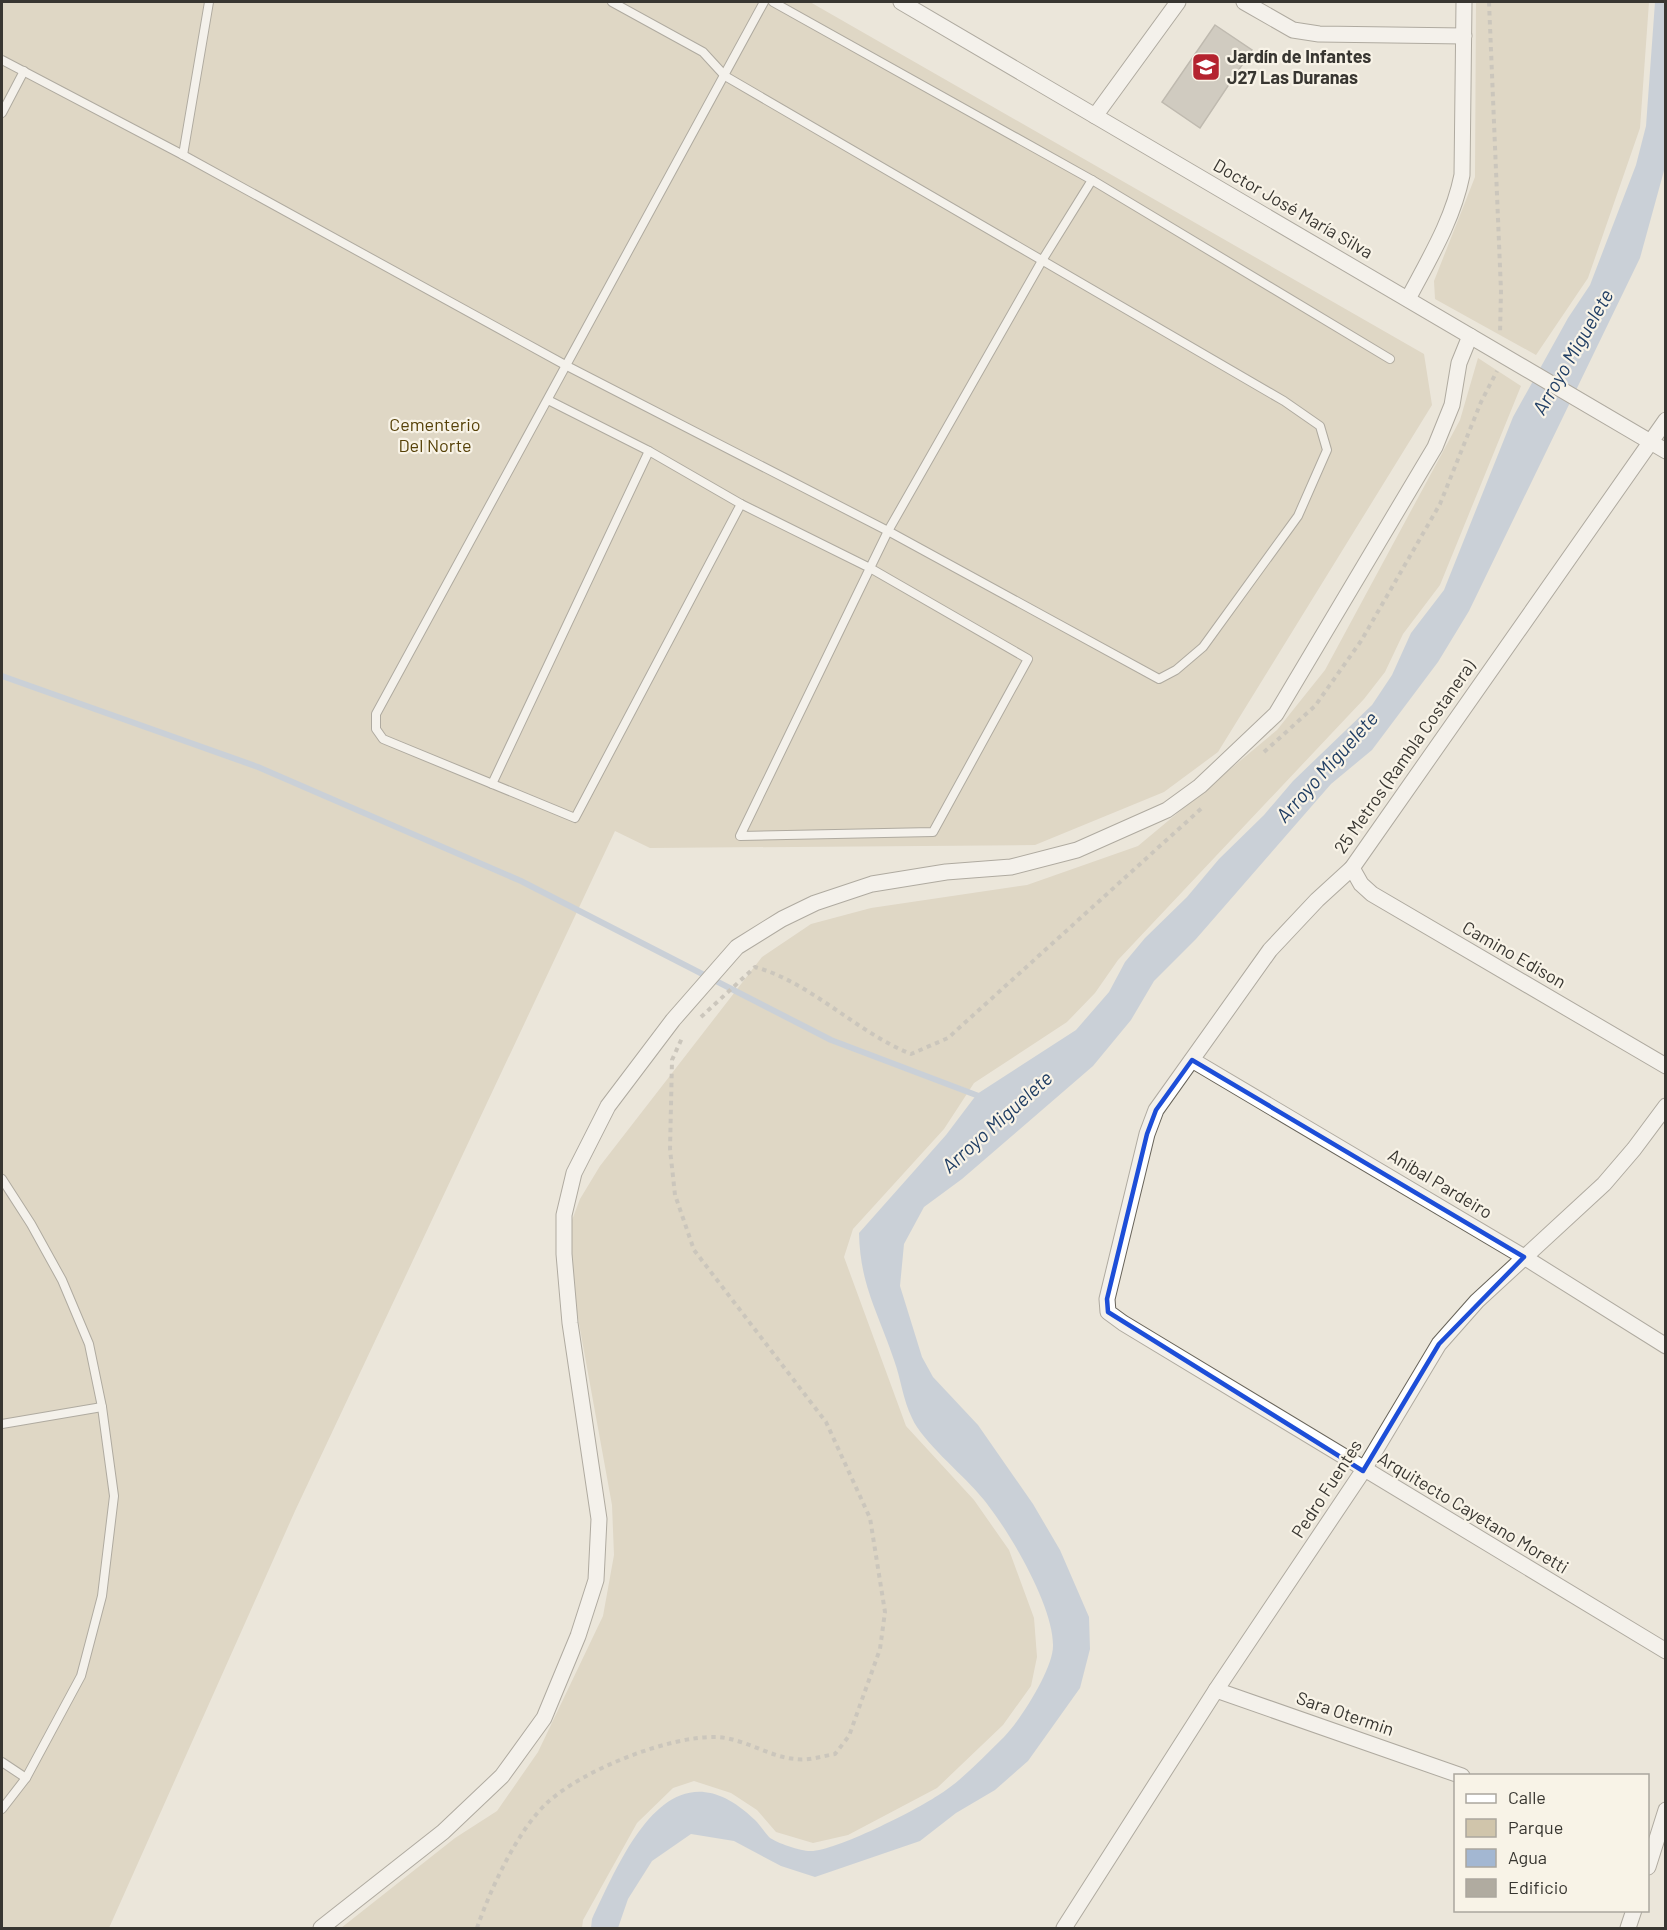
<svg xmlns="http://www.w3.org/2000/svg" width="1667" height="1930" font-family="Barlow,sans-serif">
	<rect width="100%" height="100%" fill="#ebe6da"/>
	<g fill="#d0c5ab">
		<polygon points="2,2 810,2 1424,354 1432,405 1218,752 1164,792 1035,845 650,848 615,831 295,1511 109,1928 2,1928"/>
		<polygon points="1476,2 1649,2 1640,128 1588,278 1536,355 1435,299 1434,281 1475,177"/>
		<polygon points="1478,358 1521,386 1440,585 1403,634 1385,672 1364,699 1118,960 1095,993 1067,1022 974,1083 944,1129 853,1229 844,1257 906,1426 974,1500 1009,1550 1034,1618 1037,1657 1031,1686 1003,1725 937,1788 848,1835 813,1843 776,1832 757,1810 731,1793 694,1781 673,1788 637,1823 583,1920 582,1928 341,1928 455,1838 497,1811 538,1752 603,1616 614,1555 612,1505 564,1241 580,1199 600,1166 762,957 811,924 871,908 1027,885 1138,846 1277,730 1325,670 1460,420"/>
	</g>
	<path fill="#a3b7d2" d="M1655,2h10v165l-25,91 -171,353 -31,51 -66,88 -41,34 -135,155 -42,42 -23,39 -38,46 -131,113 -38,28 -20,37 -4,42 22,71 11,20 45,48 55,79 27,46 29,67 1,32 -10,39 -52,73 -33,29 -39,23 -36,28 -105,36 -34,-11 -47,-25 -43,-7 -39,27 -24,38 -10,29h-27l1,-9c31,-65 78,-181 163,-99 5,5 9,11 14,17 7,6 32,14 41,14 24,1 106,-41 127,-55 25,-15 46,-39 67,-59 16,-16 49,-68 49,-91 1,-41 -48,-123 -75,-153 -17,-20 -56,-52 -66,-75 -9,-18 -11,-39 -18,-58 -16,-48 -34,-75 -35,-127l87,-98 31,-41 99,-64 33,-38 16,-30 20,-24 42,-41 32,-38 45,-44 29,-34 79,-76 20,-30 19,-42 33,-43 69,-173 55,-99 22,-33 46,-120 10,-39z"/>
	<g fill="none" stroke-linecap="round" stroke-linejoin="round">
		<polyline stroke="#a3b7d2" stroke-width="6" points="2,676 258,767 521,881 831,1040 984,1098"/>
	</g>
	<polygon fill="#b0aba0" stroke="#8a857b" stroke-width="1.5" points="1215,25 1252,50 1200,128 1162,102"/>
	<g fill="none" stroke-linecap="round" stroke-linejoin="round">
		<g stroke="#676359" stroke-width="10">
			<g id="service">
				<polyline points="773,2 1092,180 1390,359"/>
				<polyline points="2,60 183,155 567,366 888,531 1159,679 1176,670 1203,647 1298,516 1327,450 1320,426 1284,401 725,76 703,52 612,2"/>
				<polyline points="2,113 24,71"/>
				<polyline points="183,155 209,2"/>
				<polyline points="548,400 649,451 741,504 870,568 1028,659 933,832 740,836 870,568 888,531 1043,259 1092,180"/>
				<polyline points="741,504 575,818 383,739 376,729 376,714 764,2"/>
				<polyline points="492,784 649,451"/>
				<polyline points="2,1179 31,1224 62,1280 89,1344 102,1407 114,1496 102,1596 81,1676 26,1778 2,1809"/>
				<polyline points="2,1424 102,1407"/>
				<polyline points="2,1762 26,1778"/>
			</g>
		</g>
		<g stroke="#676359" stroke-width="17">
			<g id="minor">
				<polyline points="901,2 1666,451"/>
				<polyline points="1244,2 1293,30 1319,34 1464,36"/>
				<polyline points="1095,116 1178,2"/>
				<path d="M1408,299c21,-40 45,-79 54,-124l2,-173"/>
				<polyline points="1666,420 1352,868 1317,900 1270,950 1156,1110 1147,1134 1107,1299 1108,1312 1123,1323 1666,1651"/>
				<polyline points="1352,868 1361,884 1372,894 1666,1066"/>
				<polyline points="1192,1060 1524,1257 1666,1346"/>
				<polyline points="1216,1690 1462,1776"/>
				<polyline points="1648,1867 1666,1810"/>
				<polyline points="321,1928 443,1832 502,1776 544,1718 578,1636 596,1580 599,1519 570,1323 564,1254 564,1215 574,1173 608,1106 673,1020 737,947 782,919 815,903 872,884 946,872 1011,867 1077,850 1167,810 1200,786 1276,714 1435,447 1452,405 1459,363 1470,336"/>
				<polyline points="1064,1928 1216,1690 1363,1471 1439,1344 1477,1301 1604,1184 1634,1149 1666,1106"/>
				<polyline points="1628,1928 1634,1910"/>
			</g>
		</g>
		<g stroke="#a5a198" stroke-width="4" stroke-dasharray="4.5 4.5" stroke-linecap="butt">
			<polyline points="1489,2 1501,291 1500,333"/>
			<polyline points="1264,752 1315,706 1361,641 1440,504 1481,402 1497,371"/>
			<path d="M701,1017l54,-50c57,16 101,65 156,87l37,-16 255,-231"/>
			<path d="M477,1928c13,-38 41,-99 71,-126 35,-32 120,-66 168,-65 28,1 53,20 79,22 13,2 28,-3 40,-5l14,-18 31,-87 5,-37 -15,-94 -44,-96 -132,-172 -19,-55 -5,-46 2,-89 10,-22"/>
		</g>
		<use href="#service" stroke="#fff" stroke-width="8"/>
		<use href="#minor" stroke="#fff" stroke-width="15"/>
	</g>
	<path d="M0 0H1667V1930H0ZM1192,1060l332,197 -85,87 -76,127 -255,-159 -1,-13 40,-165 9,-24z" fill="#ebe6da" fill-opacity=".55" fill-rule="evenodd"/>
	<path fill="none" stroke="#1d4ed8" stroke-width="4.5" stroke-linejoin="round" d="M1192,1060l332,197 -85,87 -76,127 -255,-159 -1,-13 40,-165 9,-24z"/>
	<defs>
		<g id="school-square" transform="scale(1.5)"><rect x="-9" y="-9" width="18" height="18" rx="4" fill="#b4232f" stroke="#f8f3e7"/><path d="M0-5L7-2L0 1L-7-2ZM-4 1L0 2.5L4 1V4Q0 6-4 4Z" fill="#fff"/></g>
	</defs>
	<g fill-rule="evenodd">
		<use href="#school-square" x="1206" y="67"/>
	</g>
	<g text-anchor="middle" stroke-width="4.5" stroke-linejoin="round" paint-order="stroke">
		<g font-size="18" font-weight="bold" fill="#383631" stroke="#f8f3e7" text-anchor="start">
			<text x="1227" y="63">Jardín de Infantes<tspan x="1227" dy="21">J27 Las Duranas</tspan></text>
		</g>
		<g font-size="18" fill="#383631" stroke="#f8f3e7">
			<text transform="translate(1293 209) rotate(30)" y="6">Doctor José María Silva</text>
			<text transform="translate(1405 757) rotate(-55)" y="6">25 Metros (Rambla Costanera)</text>
			<text transform="translate(1514 955) rotate(30)" y="6">Camino Edison</text>
			<text transform="translate(1440 1184) rotate(31)" y="6">Aníbal Pardeiro</text>
			<text transform="translate(1327 1489) rotate(-57)" y="6">Pedro Fuentes</text>
			<text transform="translate(1473 1513) rotate(31)" y="6">Arquitecto Cayetano Moretti</text>
			<text transform="translate(1345 1714) rotate(19)" y="6">Sara Otermin</text>
		</g>
		<g font-size="18" fill="#564108" stroke="#f8f3e7">
			<text x="435" y="431">Cementerio<tspan x="435" dy="21">Del Norte</tspan></text>
		</g>
		<g font-size="20" font-style="italic" fill="#203e64" stroke="#f8f3e7">
			<text transform="translate(1573 352) rotate(-60)" y="7">Arroyo Miguelete</text>
			<text transform="translate(1327 767) rotate(-48)" y="7">Arroyo Miguelete</text>
			<text transform="translate(997 1122) rotate(-42)" y="7">Arroyo Miguelete</text>
		</g>
	</g>
	<rect width="1667" height="1930" fill="none" stroke="#383631" stroke-width="6"/>
	<rect x="1454" y="1774" width="195" height="138" fill="#f8f3e7" stroke="#aba79e" stroke-width="1.5"/>
	<rect x="1466" y="1794" width="30" height="9" fill="#ffffff" stroke="#aba79e" stroke-width="1.5"/>
	<text x="1508" y="1804" font-size="18" fill="#383631">Calle</text>
	<rect x="1466" y="1819" width="30" height="18" fill="#d0c5ab" stroke="#aba79e" stroke-width="1.5"/>
	<text x="1508" y="1834" font-size="18" fill="#383631">Parque</text>
	<rect x="1466" y="1849" width="30" height="18" fill="#a3b7d2" stroke="#aba79e" stroke-width="1.5"/>
	<text x="1508" y="1864" font-size="18" fill="#383631">Agua</text>
	<rect x="1466" y="1879" width="30" height="18" fill="#b0aba0" stroke="#aba79e" stroke-width="1.5"/>
	<text x="1508" y="1894" font-size="18" fill="#383631">Edificio</text>
</svg>
